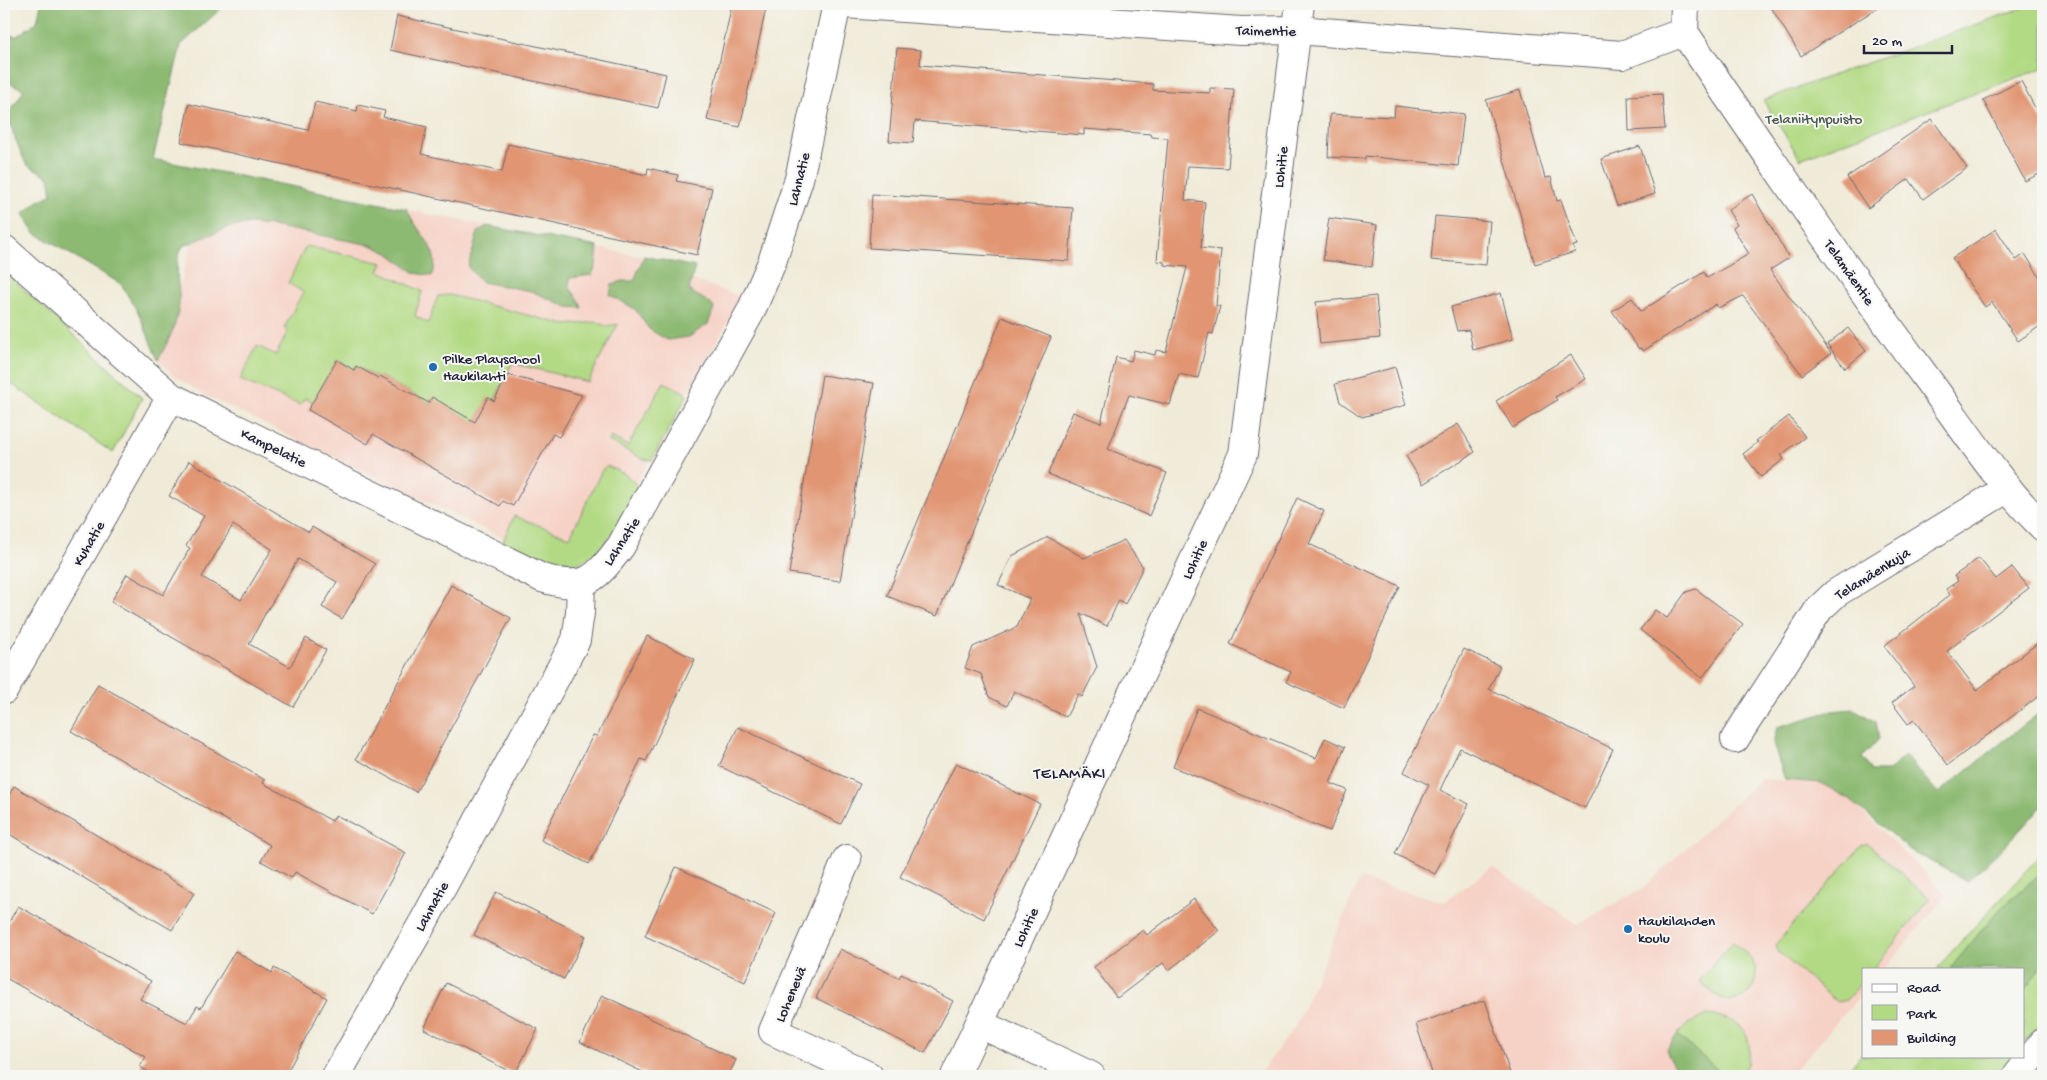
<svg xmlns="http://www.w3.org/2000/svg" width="2047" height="1080" font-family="'Gochi Hand',sans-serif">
	<rect width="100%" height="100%" fill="#f6f6f2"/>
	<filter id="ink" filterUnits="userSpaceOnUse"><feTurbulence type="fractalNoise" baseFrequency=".02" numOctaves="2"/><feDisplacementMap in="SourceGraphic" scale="10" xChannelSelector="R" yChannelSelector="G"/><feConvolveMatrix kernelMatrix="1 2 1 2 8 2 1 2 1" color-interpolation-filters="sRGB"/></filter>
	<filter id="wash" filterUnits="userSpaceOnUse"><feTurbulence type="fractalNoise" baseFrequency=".0096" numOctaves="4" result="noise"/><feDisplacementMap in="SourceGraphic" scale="20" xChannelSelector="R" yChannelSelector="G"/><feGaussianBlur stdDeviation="1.12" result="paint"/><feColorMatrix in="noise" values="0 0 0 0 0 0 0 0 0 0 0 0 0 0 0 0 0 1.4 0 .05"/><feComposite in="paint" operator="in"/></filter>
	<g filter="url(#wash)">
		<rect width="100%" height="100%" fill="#f0ebd8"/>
		<g fill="#f6d1c5">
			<polygon points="213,171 694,267 691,279 742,297 604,540 520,546 204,395 173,375 158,360"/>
			<polygon points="1761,779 1821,783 1849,799 1947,895 1884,969 1863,969 1863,992 1790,1076 1258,1076 1296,1025 1360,879 1444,902 1492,867 1577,924 1642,889"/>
		</g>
		<g fill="#b2da84" stroke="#6a7e60">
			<polygon points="2025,4 2043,4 2043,68 1800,159 1763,100 2025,7"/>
			<polygon points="306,246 383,263 379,271 422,291 415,316 428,323 438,296 450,295 566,325 597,322 606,326 618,324 588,382 512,363 494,401 488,398 475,422 432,398 429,403 380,376 378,378 356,366 354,370 337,360 313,402 305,398 300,405 240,380 257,346 276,355 288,331 284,328 303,292 288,283"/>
			<polygon points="4,271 142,398 113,453 4,379"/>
			<polygon points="664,382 684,392 687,396 652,460 643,459 609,441 611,437 628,446"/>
			<path d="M607,466l18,8 13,12c-17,31 -36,83 -79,79 -19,-2 -39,-16 -56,-24l11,-25 56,21 32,-67z"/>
			<polygon points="1867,843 1930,899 1873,969 1863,969 1863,980 1846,1000 1837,1002 1778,952 1776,944 1862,845"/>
			<polygon points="2043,852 2043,871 1995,914 1950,969 1936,969"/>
			<path d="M1733,942c7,6 17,13 21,22 8,21 -11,45 -33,34 -8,-4 -15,-11 -22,-17z"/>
			<polygon points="2043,964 2043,1019 2023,1045 2023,992"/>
			<path d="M1707,1015c39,3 52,26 35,61h-17l-48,-41 11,-11z"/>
			<polygon points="1863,1053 1863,1056 2015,1056 1998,1076 1843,1076"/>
		</g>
		<g fill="#8dba72" stroke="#586e56">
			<path d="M41,4h185l-45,41 -28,114 254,50c10,25 36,40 25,67l-17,-3 -27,-20 -17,-8 -99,-19 -21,-2 -21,3 -47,19c-11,17 -3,40 -4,58 -2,21 -11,38 -21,56l-19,-46 -18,-30 -86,-51 -12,-19 14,-12 15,-8 -3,-17 -23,-13 -12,-28 -6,-22 16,-24 -20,-10v-45l13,1 20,-14z"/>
			<polygon points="487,226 598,247 596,265 592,275 570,278 569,287 577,297 582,308 568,307 531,291 481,282 468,267 478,232"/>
			<path d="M644,256l51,11 -6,23c9,8 18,8 25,18l-6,16 -19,13 -22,3 -18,-11 -14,-20 -25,-14 2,-10 10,-4h12z"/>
			<polygon points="1854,709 1876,722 1879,739 1862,757 1871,771 1889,771 1905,755 1938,793 2043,710 2043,805 2006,845 1967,881 1910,850 1849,799 1821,783 1785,780 1773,743 1777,727 1832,711"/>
			<polygon points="2043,871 2043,964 2023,992 2023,969 1950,969 1995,914"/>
			<polygon points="1677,1035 1725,1076 1683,1076 1673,1065 1666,1050"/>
		</g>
		<g id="blocks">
			<g fill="#e19572" fill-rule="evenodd">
				<polygon points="732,4 767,4 740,127 707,120"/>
				<polygon points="1769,4 1884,4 1801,56"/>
				<polygon points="397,16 666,74 658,108 390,50"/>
				<polygon points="897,48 921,50 920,65 1153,84 1153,90 1210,93 1210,88 1234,89 1228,168 1188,166 1185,200 1205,202 1201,248 1221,250 1216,306 1220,306 1213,334 1209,333 1198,378 1179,374 1170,405 1129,395 1108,449 1167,473 1149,516 1048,474 1073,412 1101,423 1116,357 1131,361 1134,350 1155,355 1156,350 1166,352 1187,267 1164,265 1164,262 1157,261 1168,138 1152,137 1151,134 1084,129 1084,135 915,121 913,143 889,141"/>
				<polygon points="2021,81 2043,123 2043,172 2025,181 1983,100"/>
				<polygon points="1520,90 1545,178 1551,177 1557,201 1561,200 1577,245 1573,246 1575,252 1535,264 1486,100"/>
				<polygon points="1662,94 1665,129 1629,131 1628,96"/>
				<polygon points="315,102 357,111 358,105 385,111 383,117 427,127 421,154 502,172 508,144 647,175 648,168 678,175 676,181 712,188 697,255 181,142 189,104 308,130"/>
				<polygon points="1395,106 1464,114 1458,166 1365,156 1365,159 1328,157 1330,114 1394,117"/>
				<polygon points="1932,119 1967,168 1923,199 1909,179 1868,208 1847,177"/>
				<polygon points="1640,146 1655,194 1617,206 1601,159"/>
				<polygon points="872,194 1073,208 1069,261 869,248"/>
				<polygon points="1752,194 1789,258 1770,270 1831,353 1802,375 1743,296 1718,308 1716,304 1643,351 1641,348 1639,349 1612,311 1632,298 1641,311 1704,272 1707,278 1749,254 1733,228 1737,225 1728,210"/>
				<polygon points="1435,216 1490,221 1486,265 1431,260"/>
				<polygon points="1329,218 1377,225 1372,267 1323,260"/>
				<polygon points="1996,229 2016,260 2025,254 2043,282 2043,324 2018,341 1992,302 1985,307 1952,258"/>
				<polygon points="1501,293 1513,339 1473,350 1469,330 1457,331 1451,307"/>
				<polygon points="1376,296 1380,338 1320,344 1316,302"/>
				<polygon points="1002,317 1051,337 937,616 887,596"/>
				<polygon points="1848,328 1866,351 1845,368 1827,344"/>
				<polygon points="1571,355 1586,379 1555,397 1557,400 1513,428 1496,401"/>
				<polygon points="337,360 354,370 356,366 378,378 380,376 429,403 432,397 475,422 488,397 494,401 508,375 582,395 559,437 553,434 513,506 503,501 500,506 373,434 368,444 308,410"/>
				<polygon points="1395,367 1406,405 1362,417 1340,402 1335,384"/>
				<polygon points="822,375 874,383 840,581 789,573"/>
				<polygon points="1789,416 1805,437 1781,455 1784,459 1761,477 1743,454 1758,442 1756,441"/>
				<polygon points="1458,424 1475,452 1423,484 1406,456"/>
				<path d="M189,461l120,71 3,-5 63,37 -33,55 -20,-12 15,-25 -39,-23 -33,55 -16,30 41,23 16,-29 20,12 -33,57 -182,-105 16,-28 36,21 27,-47 -4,-2 18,-30 -35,-20zM233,525l39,24 -31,51 -39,-23z"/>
				<polygon points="1297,498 1324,511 1309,544 1400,586 1344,708 1286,682 1291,672 1230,644"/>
				<polygon points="1048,537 1084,558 1124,540 1143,567 1125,604 1119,600 1107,626 1080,613 1097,667 1082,697 1078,694 1066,717 1014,691 1007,706 989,697 981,674 965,668 973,647 1017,627 1030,599 998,585 1012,556"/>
				<polygon points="1979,558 1996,579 2012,567 2029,588 1947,651 1977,690 2043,639 2043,693 1948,765 1914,720 1908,724 1892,703 1914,686 1884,646 1950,595 1946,589 1958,581 1954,576"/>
				<polygon points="451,585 511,618 416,792 356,759"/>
				<polygon points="1696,589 1743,624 1702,678 1640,630 1655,610 1667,618 1686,592"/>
				<polygon points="647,636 695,659 646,761 641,759 589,864 541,840 593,735 597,736"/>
				<polygon points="1464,649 1500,666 1489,689 1613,749 1585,808 1460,748 1440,790 1469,804 1435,874 1395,854 1429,785 1404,772"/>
				<polygon points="98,684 265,780 263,783 332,821 336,815 406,853 372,914 295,872 292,878 261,861 270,845 71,731"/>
				<polygon points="1197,708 1316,758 1325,738 1345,747 1330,783 1347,790 1330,831 1173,767"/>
				<polygon points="738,727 860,784 841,824 719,766"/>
				<polygon points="956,763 1040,804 984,919 900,877"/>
				<polygon points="14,786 194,893 172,930 4,831 4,804"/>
				<polygon points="676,867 776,913 745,982 645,936"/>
				<polygon points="496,892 586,936 564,979 474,935"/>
				<polygon points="1194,899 1219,931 1169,970 1163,963 1117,998 1094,967 1143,930 1147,935"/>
				<polygon points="18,906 151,981 140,999 187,1023 197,1006 201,1008 235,951 272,973 274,968 327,998 285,1076 157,1076 140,1067 146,1057 4,977 4,931"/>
				<polygon points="840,949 899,978 901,974 953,1001 925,1053 816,998"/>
				<polygon points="446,983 538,1029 515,1074 424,1029"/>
				<polygon points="602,995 736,1060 728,1076 651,1076 580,1042"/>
				<polygon points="1485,1000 1511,1076 1433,1076 1416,1024"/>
			</g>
		</g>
	</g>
	<g filter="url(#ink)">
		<use href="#blocks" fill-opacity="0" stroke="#6a6872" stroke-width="1"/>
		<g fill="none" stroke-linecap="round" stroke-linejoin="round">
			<g stroke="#6a6872" stroke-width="30">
				<g id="minor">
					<polyline points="845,4 1241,31 1297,30 1622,55 1684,32"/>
					<path d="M1685,4l-1,28c79,117 159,233 243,347 37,50 72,105 116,148"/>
					<path d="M4,249l167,148 371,181c44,13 52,3 79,-32l130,-235 21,-49 27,-83 38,-175"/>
					<polyline points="4,690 171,397"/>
					<polyline points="1735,739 1819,609 1836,593 2008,488"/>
					<polyline points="847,859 773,1031 869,1076"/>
					<polyline points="980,1024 1091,1076"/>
					<polyline points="336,1076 425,919 576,640 580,613 581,584"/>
					<polyline points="955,1076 1243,454 1300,4"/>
				</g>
			</g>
			<g stroke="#6a6872" stroke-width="30">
				<polyline id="motorway" points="2017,1076 2043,1043"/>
			</g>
			<use href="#minor" stroke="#fff" stroke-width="28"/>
			<use href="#motorway" stroke="#fff" stroke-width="28"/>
		</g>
	</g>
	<g fill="#1f6fb2" stroke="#f6f6f2" stroke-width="2">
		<circle cx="433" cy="367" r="5"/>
		<circle cx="1628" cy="929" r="5"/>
	</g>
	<g text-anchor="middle" stroke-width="4" stroke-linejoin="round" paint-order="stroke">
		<g font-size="15" fill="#22223b" stroke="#f6f6f2">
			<text transform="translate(1266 30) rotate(1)" y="5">Taimentie</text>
			<text transform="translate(1280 167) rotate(-83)" y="5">Lohitie</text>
			<text transform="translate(798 179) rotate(-76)" y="5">Lahnatie</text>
			<text transform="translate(1850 272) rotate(55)" y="5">Telamäentie</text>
			<text transform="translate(274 447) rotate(26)" y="5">Kampelatie</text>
			<text transform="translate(621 541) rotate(-57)" y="5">Lahnatie</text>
			<text transform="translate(88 543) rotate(-60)" y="5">Kuhatie</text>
			<text transform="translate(1194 559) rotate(-65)" y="5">Lohitie</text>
			<text transform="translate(1872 573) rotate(-32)" y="5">Telamäenkuja</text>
			<text transform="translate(431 906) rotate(-61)" y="5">Lahnatie</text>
			<text transform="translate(1025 927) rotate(-65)" y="5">Lohitie</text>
			<text transform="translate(790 994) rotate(-67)" y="5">Lohenevä</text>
		</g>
		<g font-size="15" fill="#4d5951" stroke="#f6f6f2">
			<text x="1814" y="123">Telaniitynpuisto</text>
		</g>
		<g font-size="15" fill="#22223b" stroke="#f6f6f2" text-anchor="start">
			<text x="443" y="363">Pilke Playschool<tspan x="443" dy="17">Haukilahti</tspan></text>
			<text x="1638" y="925">Haukilahden<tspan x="1638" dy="17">koulu</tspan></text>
		</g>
		<g font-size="16" letter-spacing="1" fill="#22223b" stroke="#f6f6f2">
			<text x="1070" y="778">TELAMÄKI</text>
		</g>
	</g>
	<rect width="2047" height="1080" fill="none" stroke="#f6f6f2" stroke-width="20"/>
	<rect x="1862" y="968" width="162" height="90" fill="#f6f6f2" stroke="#a1a1a9"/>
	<rect x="1872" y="984" width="25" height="8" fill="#ffffff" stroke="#a1a1a9"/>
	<text x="1907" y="992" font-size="15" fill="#22223b">Road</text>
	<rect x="1872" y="1005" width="25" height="15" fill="#b2da84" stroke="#a1a1a9"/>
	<text x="1907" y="1018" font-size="15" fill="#22223b">Park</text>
	<rect x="1872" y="1030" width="25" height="15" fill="#e19572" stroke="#a1a1a9"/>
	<text x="1907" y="1042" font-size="15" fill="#22223b">Building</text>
	<path d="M1864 45v8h88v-8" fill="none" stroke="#22223b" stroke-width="2.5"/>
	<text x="1872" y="45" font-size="15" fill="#22223b" stroke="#f6f6f2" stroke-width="4" paint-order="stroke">20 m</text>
</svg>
